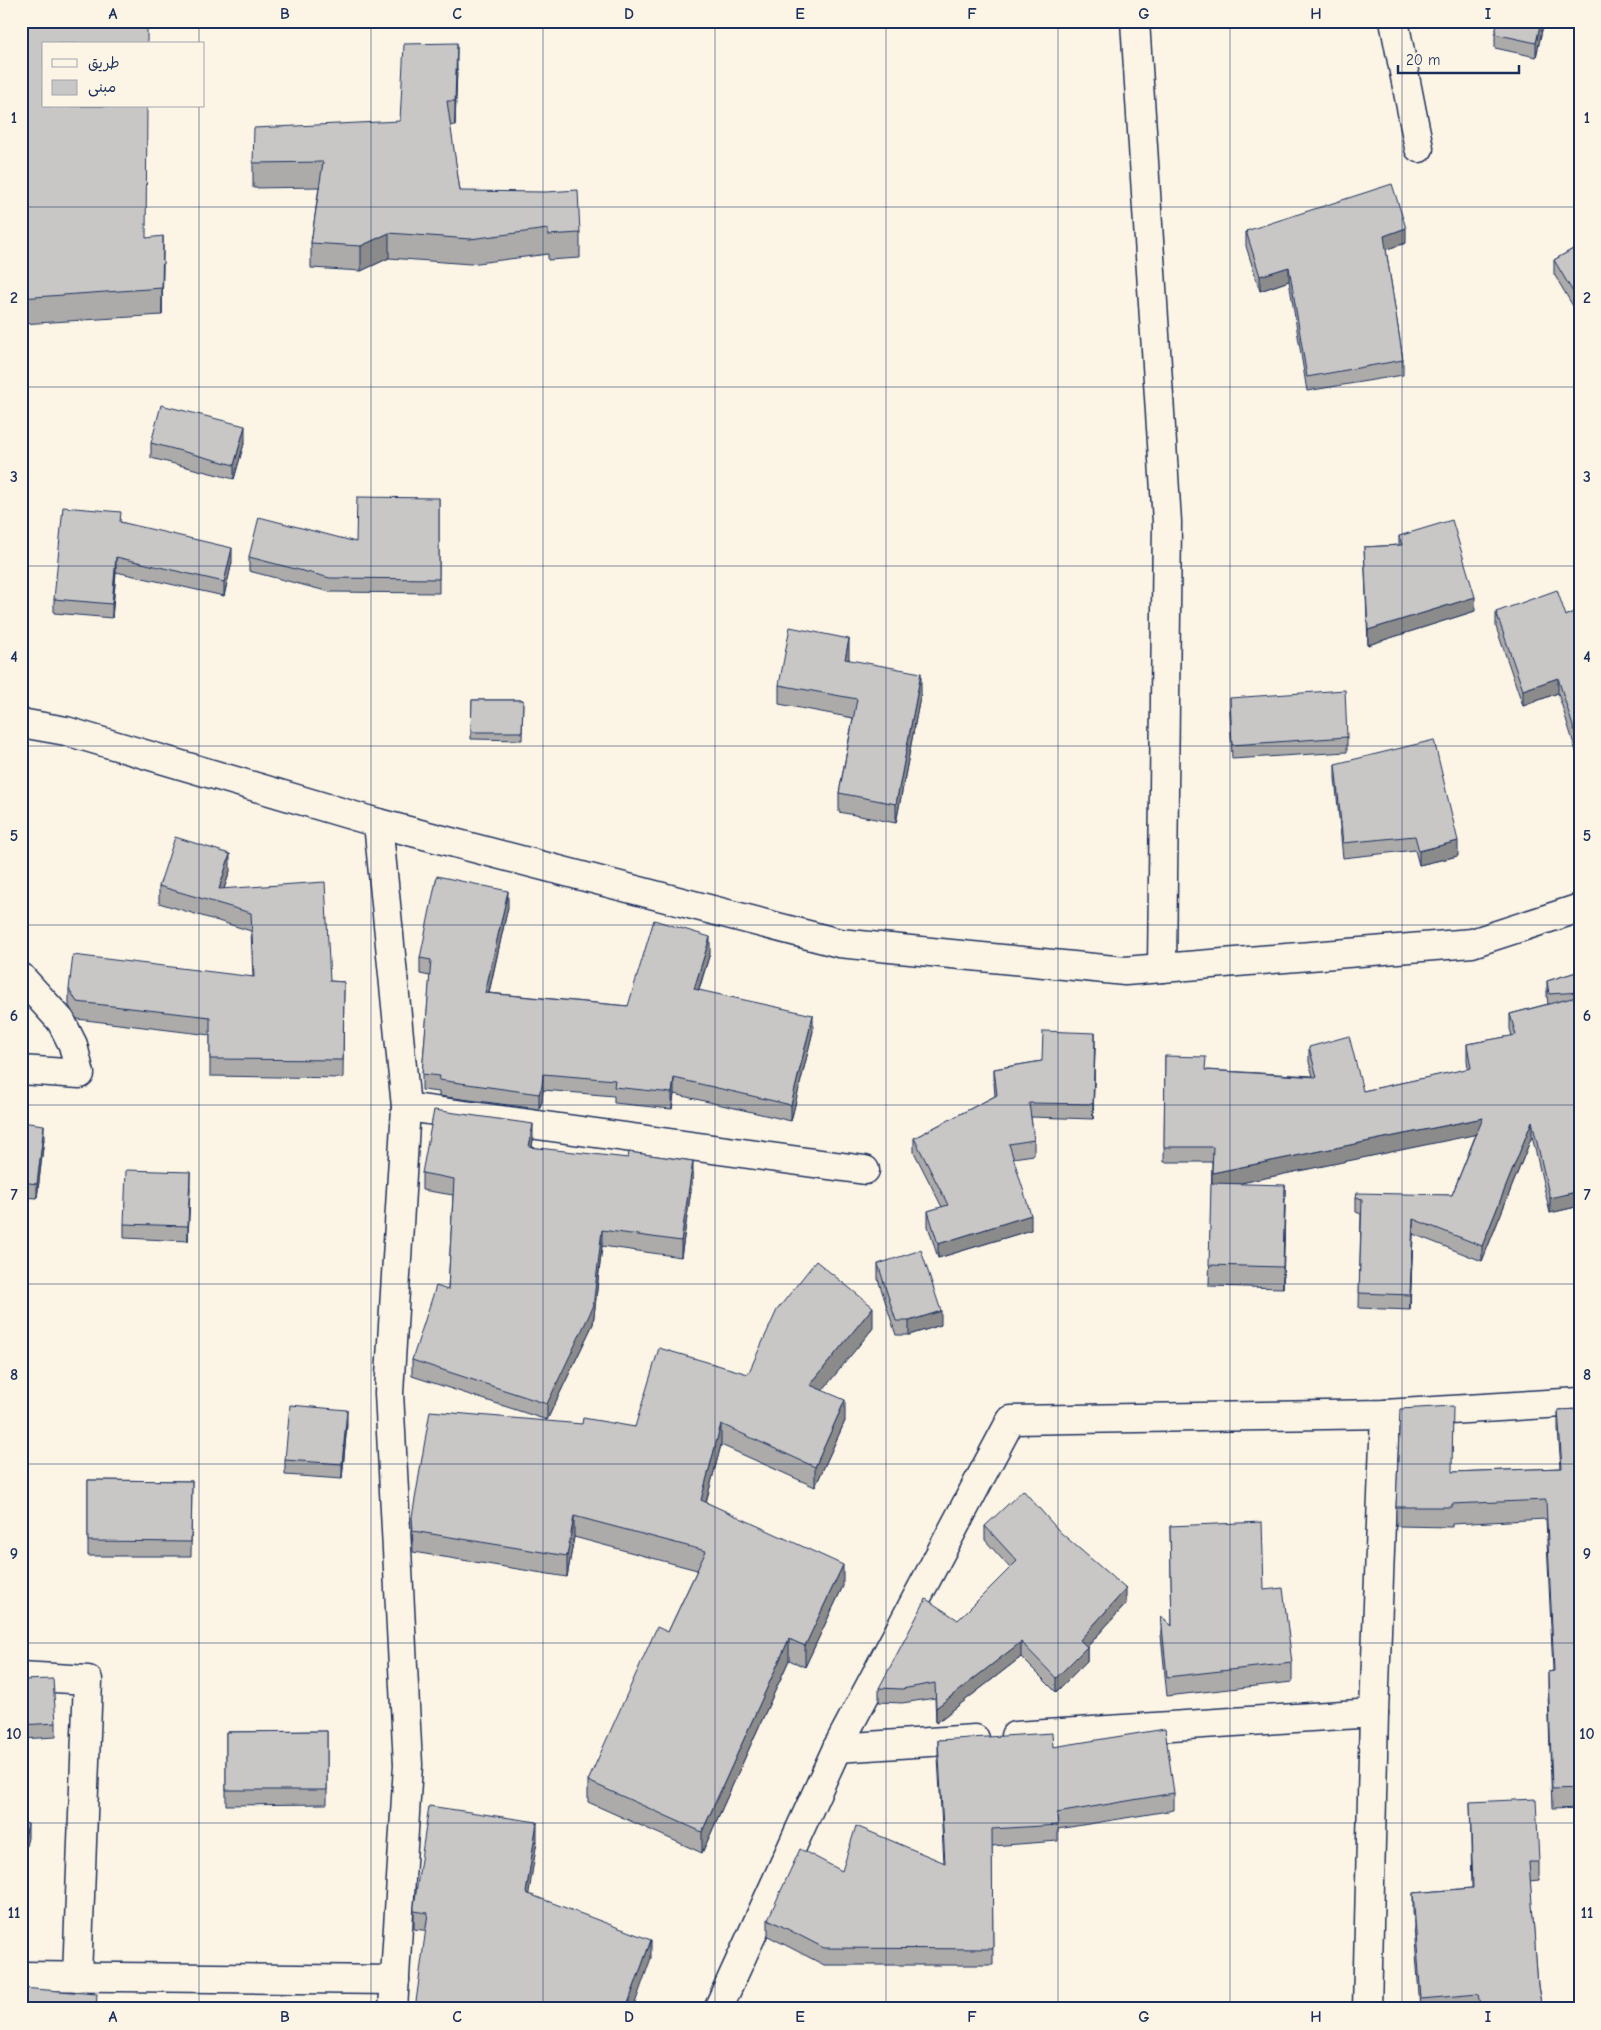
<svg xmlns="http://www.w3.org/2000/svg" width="1601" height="2030" font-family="'Comic Neue','Playpen Sans Arabic',sans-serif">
	<rect width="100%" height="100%" fill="#fcf5e5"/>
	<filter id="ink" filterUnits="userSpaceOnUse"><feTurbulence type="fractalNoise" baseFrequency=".02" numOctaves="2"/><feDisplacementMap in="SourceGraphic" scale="10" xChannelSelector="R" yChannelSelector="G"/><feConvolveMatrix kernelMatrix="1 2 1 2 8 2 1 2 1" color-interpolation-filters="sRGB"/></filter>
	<g filter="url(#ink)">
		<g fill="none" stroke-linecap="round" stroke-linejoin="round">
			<g stroke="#1b2f5e" stroke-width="31">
				<g id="minor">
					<polyline points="1135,21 1167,522 1162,968"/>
					<polyline points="1394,21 1419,148"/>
					<polyline points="21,723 66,731 378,823 839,943 1125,971 1472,943 1580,908"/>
					<polyline points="378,823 406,1107 389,1393 408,1765 393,2009"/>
					<polyline points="21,977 61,1021 73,1045 80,1074 21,1070"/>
					<polyline points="406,1107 865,1170"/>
					<polyline points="21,1676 88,1680 77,1977"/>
					<polyline points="1015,1736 1374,1713"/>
					<polyline points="837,1748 975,1739"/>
					<polyline points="21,1976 395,1980"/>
					<polyline points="718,2009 837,1748 1011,1420 1385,1414 1580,1402"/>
					<polyline points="1367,2009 1374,1713 1385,1414"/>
				</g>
			</g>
			<use href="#minor" stroke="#fcf5e5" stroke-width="28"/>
		</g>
		<g fill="#acabaa" stroke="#1b2f5e">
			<polygon points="21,21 146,238 163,263 162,315 21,324"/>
			<polygon points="1498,21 1544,21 1536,57 1495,48 1495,34"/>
			<polygon points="457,68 455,125 450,126 460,191 580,233 580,258 548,260 548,254 470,264 389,258 361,271 311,268 311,243 319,187 253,188 253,163 400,121"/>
			<polygon points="1246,231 1406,243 1386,249 1403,360 1403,375 1307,391 1289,281 1260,291 1246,246"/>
			<polygon points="1580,245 1580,318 1554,274 1554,260"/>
			<polygon points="245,440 234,479 151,458 151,443"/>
			<polygon points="439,498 439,593 330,592 249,571 249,557 356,542"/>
			<polygon points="121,522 232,562 224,596 116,572 112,618 54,613 54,599"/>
			<polygon points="1399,536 1475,611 1368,645 1364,547 1399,545"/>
			<polygon points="1580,608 1580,764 1558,693 1523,706 1496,627 1496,612 1566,616"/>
			<polygon points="849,658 849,660 921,692 896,823 839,812 839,793 853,718 779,704 779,685"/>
			<polygon points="1230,698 1347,737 1347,752 1232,759 1230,712"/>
			<polygon points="472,700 523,700 522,740 471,739"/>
			<polygon points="1335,764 1458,856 1419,865 1415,850 1343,858 1335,778"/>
			<polygon points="230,871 224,889 330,981 344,982 343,1078 210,1076 210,1035 77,1019 69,1006 69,989 253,977 251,931 159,903 159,886"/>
			<polygon points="508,907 489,993 628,1006 710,953 699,990 813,1031 791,1121 674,1094 672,1109 614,1103 614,1096 543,1090 542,1102 539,1109 439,1096 439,1092 422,1090 422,1074 430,976 420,974 420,958"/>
			<polygon points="1580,971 1580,1206 1550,1213 1532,1136 1482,1261 1413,1234 1410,1310 1359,1308 1361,1214 1356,1212 1356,1197 1452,1195 1476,1134 1235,1184 1285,1206 1283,1288 1209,1286 1212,1162 1164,1162 1165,1056 1206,1070 1313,1076 1309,1062 1309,1047 1363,1091 1468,1069 1467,1060 1467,1044 1512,1036 1510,1029 1510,1014 1548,1004 1547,996 1547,981"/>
			<polygon points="1095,1048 1093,1119 1031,1117 1034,1140 1034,1155 1013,1158 1031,1230 938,1258 928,1226 928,1211 942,1207 914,1152 914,1138 995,1096 994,1083 994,1069 1042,1061"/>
			<polygon points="21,1122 44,1139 37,1198 21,1197"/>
			<polygon points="533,1140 532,1147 693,1177 681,1257 602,1246 593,1324 547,1420 412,1376 412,1360 448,1290 453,1195 422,1190 422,1173"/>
			<polygon points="190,1187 188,1241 124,1238 124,1224"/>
			<polygon points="878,1264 941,1325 909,1335 896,1335 878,1279"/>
			<polygon points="873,1328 822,1390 845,1421 815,1487 721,1445 706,1502 843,1586 805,1667 789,1660 702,1853 588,1802 588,1781 668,1632 697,1570 574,1537 567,1577 413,1552 412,1517 582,1424 635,1427 748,1374"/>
			<polygon points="1580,1409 1580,1808 1552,1809 1548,1692 1548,1672 1553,1671 1546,1519 1452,1524 1452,1527 1396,1526 1396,1507 1453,1472 1561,1468 1558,1430 1558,1410"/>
			<polygon points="347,1424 342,1479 285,1475 285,1460"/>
			<polygon points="88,1480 192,1481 191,1556 88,1556"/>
			<polygon points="985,1526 1126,1604 1087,1647 1087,1661 1056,1692 1021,1657 936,1723 935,1698 902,1703 879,1702 879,1688 958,1620 1010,1568 985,1540"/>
			<polygon points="1170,1526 1264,1590 1292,1663 1292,1682 1167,1696 1161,1635 1161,1616 1172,1626"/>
			<polygon points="21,1680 56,1723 56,1737 21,1739"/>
			<polygon points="327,1731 327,1804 226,1805 226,1732"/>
			<polygon points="938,1740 1053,1747 1174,1793 1174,1810 1058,1829 1058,1841 992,1846 993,1965 824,1965 768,1936 768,1919 842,1871 944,1863 938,1757"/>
			<polygon points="1470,1802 1539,1862 1539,1880 1530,1881 1538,1986 1542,2009 1420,2009 1413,1912 1413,1893 1472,1888"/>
			<polygon points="537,1841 528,1894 651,1958 414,1929 414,1906"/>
		</g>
		<g fill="#8c8b8b" stroke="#1b2f5e">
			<polygon points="1541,21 1544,21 1536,57 1536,43"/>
			<polygon points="457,43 457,68 455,125 455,101"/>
			<polygon points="1406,228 1406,243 1384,250 1384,236"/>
			<polygon points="389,233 389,258 361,271 361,246"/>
			<polygon points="163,236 163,263 162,315 162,288"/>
			<polygon points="1289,267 1289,281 1260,291 1260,276"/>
			<polygon points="245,426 245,440 234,479 234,465"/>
			<polygon points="232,548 232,562 224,596 224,582"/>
			<polygon points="116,557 116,572 112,618 112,604"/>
			<polygon points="1475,597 1475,611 1368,645 1368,630"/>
			<polygon points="849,639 849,658 845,678 845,659"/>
			<polygon points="921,673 921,692 896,823 896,804"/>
			<polygon points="1558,678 1558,693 1523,706 1523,690"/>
			<polygon points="1458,841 1458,856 1419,865 1419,851"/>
			<polygon points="230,854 230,871 219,904 219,889"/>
			<polygon points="508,891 508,907 485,1009 485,993"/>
			<polygon points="710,937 710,953 694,1004 694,989"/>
			<polygon points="813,1015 813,1031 791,1121 791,1105"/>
			<polygon points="1095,1033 1095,1048 1093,1119 1093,1104"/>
			<polygon points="543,1074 543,1090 542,1102 539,1109 539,1094"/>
			<polygon points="674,1078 674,1094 672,1109 672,1093"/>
			<polygon points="1483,1118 1483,1133 1212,1189 1212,1173"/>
			<polygon points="1532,1121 1532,1136 1482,1261 1482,1246"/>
			<polygon points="533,1124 533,1140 529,1163 529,1147"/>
			<polygon points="44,1125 44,1139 37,1198 37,1184"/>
			<polygon points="693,1161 693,1177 681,1257 681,1241"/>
			<polygon points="190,1172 190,1187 188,1241 188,1226"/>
			<polygon points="1285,1185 1285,1206 1283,1288 1283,1267"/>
			<polygon points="1580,1191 1580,1206 1550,1213 1550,1198"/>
			<polygon points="1031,1215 1031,1230 938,1258 938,1244"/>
			<polygon points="1413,1219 1413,1234 1410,1310 1410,1295"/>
			<polygon points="602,1230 602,1246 593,1324 547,1420 547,1404"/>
			<polygon points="873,1307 873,1328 810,1406 810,1385"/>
			<polygon points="941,1311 941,1325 909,1335 909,1321"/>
			<polygon points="845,1400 845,1421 815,1487 815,1467"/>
			<polygon points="347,1410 347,1424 342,1479 342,1464"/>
			<polygon points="721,1424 721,1445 701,1521 701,1500"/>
			<polygon points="574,1516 574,1537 567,1577 567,1556"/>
			<polygon points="843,1565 843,1586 805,1667 805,1646"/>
			<polygon points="1126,1589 1126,1604 1086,1648 1087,1647 1087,1661 1056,1692 1056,1678 1080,1640"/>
			<polygon points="789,1639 789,1660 702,1853 702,1832"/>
			<polygon points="1021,1642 1021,1657 936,1723 936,1708"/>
			<polygon points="537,1822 537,1841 526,1912 526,1893"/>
			<polygon points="28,1824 28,1838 21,1866 21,1852"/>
			<polygon points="651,1940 651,1958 633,2009 626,2009"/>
		</g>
		<g fill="#c8c7c6" stroke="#1b2f5e">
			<polygon points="21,21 147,21 147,44 44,44 44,106 147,106 146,238 163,236 162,288 21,298"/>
			<polygon points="1498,21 1541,21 1536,43 1495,34"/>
			<polygon points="457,43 455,101 447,101 460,191 546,192 578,190 580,233 548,235 548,229 470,239 389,233 361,246 311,243 323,162 253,163 254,128 400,121 404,44"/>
			<polygon points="1392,184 1406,228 1384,236 1403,360 1307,377 1289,267 1260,276 1246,231"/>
			<polygon points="1580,245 1580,304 1554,260"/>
			<polygon points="161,405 245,426 234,465 151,443"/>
			<polygon points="357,497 439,498 439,579 330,578 249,557 259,517 356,542"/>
			<polygon points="63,507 121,512 120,522 232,548 224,582 116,557 112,604 54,599"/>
			<polygon points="1452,520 1475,597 1368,630 1364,547 1402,545 1399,536"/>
			<polygon points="1557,590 1566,616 1580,608 1580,749 1558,678 1523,690 1496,612"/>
			<polygon points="790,627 849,639 845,659 921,673 896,804 839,793 857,699 779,685"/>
			<polygon points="1345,690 1347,737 1232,745 1230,698"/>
			<polygon points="472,700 523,700 522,732 471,732"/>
			<polygon points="1434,740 1458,841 1419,851 1415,836 1343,843 1335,764"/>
			<polygon points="175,837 230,854 219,889 325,882 330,981 344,982 343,1060 210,1059 210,1017 77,1002 69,989 73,955 254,977 251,913 159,886"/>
			<polygon points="437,876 508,891 485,993 628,1006 654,920 710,937 694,989 813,1015 791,1105 674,1078 672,1093 614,1087 615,1080 543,1074 542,1086 539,1094 439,1080 440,1076 422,1074 431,960 420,958"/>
			<polygon points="1580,971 1580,992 1549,994 1547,981"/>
			<polygon points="1580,996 1580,1191 1550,1198 1532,1121 1482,1246 1413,1219 1410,1295 1359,1293 1362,1199 1356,1197 1357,1193 1452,1195 1483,1118 1212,1173 1213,1147 1164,1147 1165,1056 1206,1057 1205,1070 1317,1077 1309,1047 1349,1036 1363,1091 1471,1068 1467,1044 1516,1035 1510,1014"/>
			<polygon points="1043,1031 1095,1033 1093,1104 1029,1103 1034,1140 1009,1144 1031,1215 938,1244 928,1211 948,1205 914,1138 997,1095 994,1069 1042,1061"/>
			<polygon points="434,1110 533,1124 529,1147 628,1158 629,1152 693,1161 681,1241 602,1230 593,1307 547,1404 412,1360 436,1286 448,1290 454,1179 422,1173"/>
			<polygon points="21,1122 44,1125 37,1184 21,1182"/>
			<polygon points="126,1170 190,1172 188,1226 124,1224"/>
			<polygon points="1211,1183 1285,1185 1283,1267 1209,1265"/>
			<polygon points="921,1250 941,1311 909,1321 896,1321 878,1264"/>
			<polygon points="816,1261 873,1307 810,1385 845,1400 815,1467 721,1424 701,1500 843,1565 805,1646 789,1639 702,1832 588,1781 657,1627 668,1632 706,1551 574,1516 567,1556 413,1531 412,1517 430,1411 582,1424 583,1418 635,1427 659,1348 748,1374 777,1310"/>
			<polygon points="290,1405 347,1410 342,1464 285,1460"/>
			<polygon points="1453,1406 1452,1472 1562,1468 1558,1410 1580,1409 1580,1788 1552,1789 1548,1672 1554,1671 1546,1500 1452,1504 1452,1507 1396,1507 1400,1409"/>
			<polygon points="88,1480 192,1481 191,1542 88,1541"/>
			<polygon points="1023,1490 1060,1532 1126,1589 1080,1640 1087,1647 1056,1678 1021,1642 936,1708 935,1683 902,1689 879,1688 926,1599 958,1620 1017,1561 985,1526"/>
			<polygon points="1262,1522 1264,1590 1283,1588 1292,1663 1167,1677 1161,1616 1172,1626 1170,1526"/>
			<polygon points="53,1679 56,1723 21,1725 21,1680"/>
			<polygon points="1165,1729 1174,1793 1057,1813 1058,1825 992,1829 993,1949 824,1948 768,1919 800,1849 842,1871 856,1826 945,1863 938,1740 1052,1733 1053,1747"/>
			<polygon points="327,1731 327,1790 226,1790 226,1732"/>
			<polygon points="1536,1799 1539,1862 1529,1862 1538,1986 1542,2009 1481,2009 1478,1994 1421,1999 1413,1893 1473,1888 1470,1802"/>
			<polygon points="429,1806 537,1822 526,1893 651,1940 626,2009 415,2009 428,1913 414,1911 414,1906"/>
			<polygon points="21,1822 28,1824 21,1852"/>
			<polygon points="22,1988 97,1994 96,2009 21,2009"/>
		</g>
	</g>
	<path fill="none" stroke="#1b2f5e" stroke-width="1" stroke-opacity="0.55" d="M199,21v23M371,21v1988M543,21v1988M715,21v1988M886,21v1988M1058,21v1988M1230,21v1988M1402,21v1988M199,106v1903M21,207h1559M21,387h1559M21,566h1559M21,746h1559M21,925h1559M21,1105h1559M21,1284h1559M21,1464h1559M21,1643h1559M21,1823h1559"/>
	<rect width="1601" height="2030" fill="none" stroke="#fcf5e5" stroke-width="55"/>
	<rect x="42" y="42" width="162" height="65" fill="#fcf5e5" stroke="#a2a6af"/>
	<rect x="52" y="59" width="25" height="8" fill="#fcf5e5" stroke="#a2a6af"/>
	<text x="88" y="68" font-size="15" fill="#1b2f5e">طريق</text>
	<rect x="52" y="80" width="25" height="15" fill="#c8c7c6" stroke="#a2a6af"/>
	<text x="88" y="92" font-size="15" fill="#1b2f5e">مبنى</text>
	<path d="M1398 65v8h121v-8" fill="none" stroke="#1b2f5e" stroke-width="2.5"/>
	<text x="1406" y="65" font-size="15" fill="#1b2f5e" stroke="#fcf5e5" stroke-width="4" paint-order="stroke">20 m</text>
	<rect x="28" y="28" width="1546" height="1974" fill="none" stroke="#1b2f5e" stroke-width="2"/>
	<g font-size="16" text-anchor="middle" font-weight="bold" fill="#1b2f5e">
		<text x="113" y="19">A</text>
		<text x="285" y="19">B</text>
		<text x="457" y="19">C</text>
		<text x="629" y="19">D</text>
		<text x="800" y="19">E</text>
		<text x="972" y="19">F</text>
		<text x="1144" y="19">G</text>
		<text x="1316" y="19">H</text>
		<text x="1488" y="19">I</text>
		<text x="14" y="123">1</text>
		<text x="1587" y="123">1</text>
		<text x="14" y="303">2</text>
		<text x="1587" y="303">2</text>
		<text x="14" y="482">3</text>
		<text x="1587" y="482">3</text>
		<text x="14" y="662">4</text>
		<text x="1587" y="662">4</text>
		<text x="14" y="841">5</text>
		<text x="1587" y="841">5</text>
		<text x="14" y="1021">6</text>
		<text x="1587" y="1021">6</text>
		<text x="14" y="1200">7</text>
		<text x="1587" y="1200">7</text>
		<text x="14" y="1380">8</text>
		<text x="1587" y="1380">8</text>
		<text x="14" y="1559">9</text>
		<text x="1587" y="1559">9</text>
		<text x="14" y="1739">10</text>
		<text x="1587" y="1739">10</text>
		<text x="14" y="1918">11</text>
		<text x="1587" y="1918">11</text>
		<text x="113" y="2022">A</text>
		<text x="285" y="2022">B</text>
		<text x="457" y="2022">C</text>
		<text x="629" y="2022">D</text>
		<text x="800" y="2022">E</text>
		<text x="972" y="2022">F</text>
		<text x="1144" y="2022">G</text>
		<text x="1316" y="2022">H</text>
		<text x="1488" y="2022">I</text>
	</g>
</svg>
